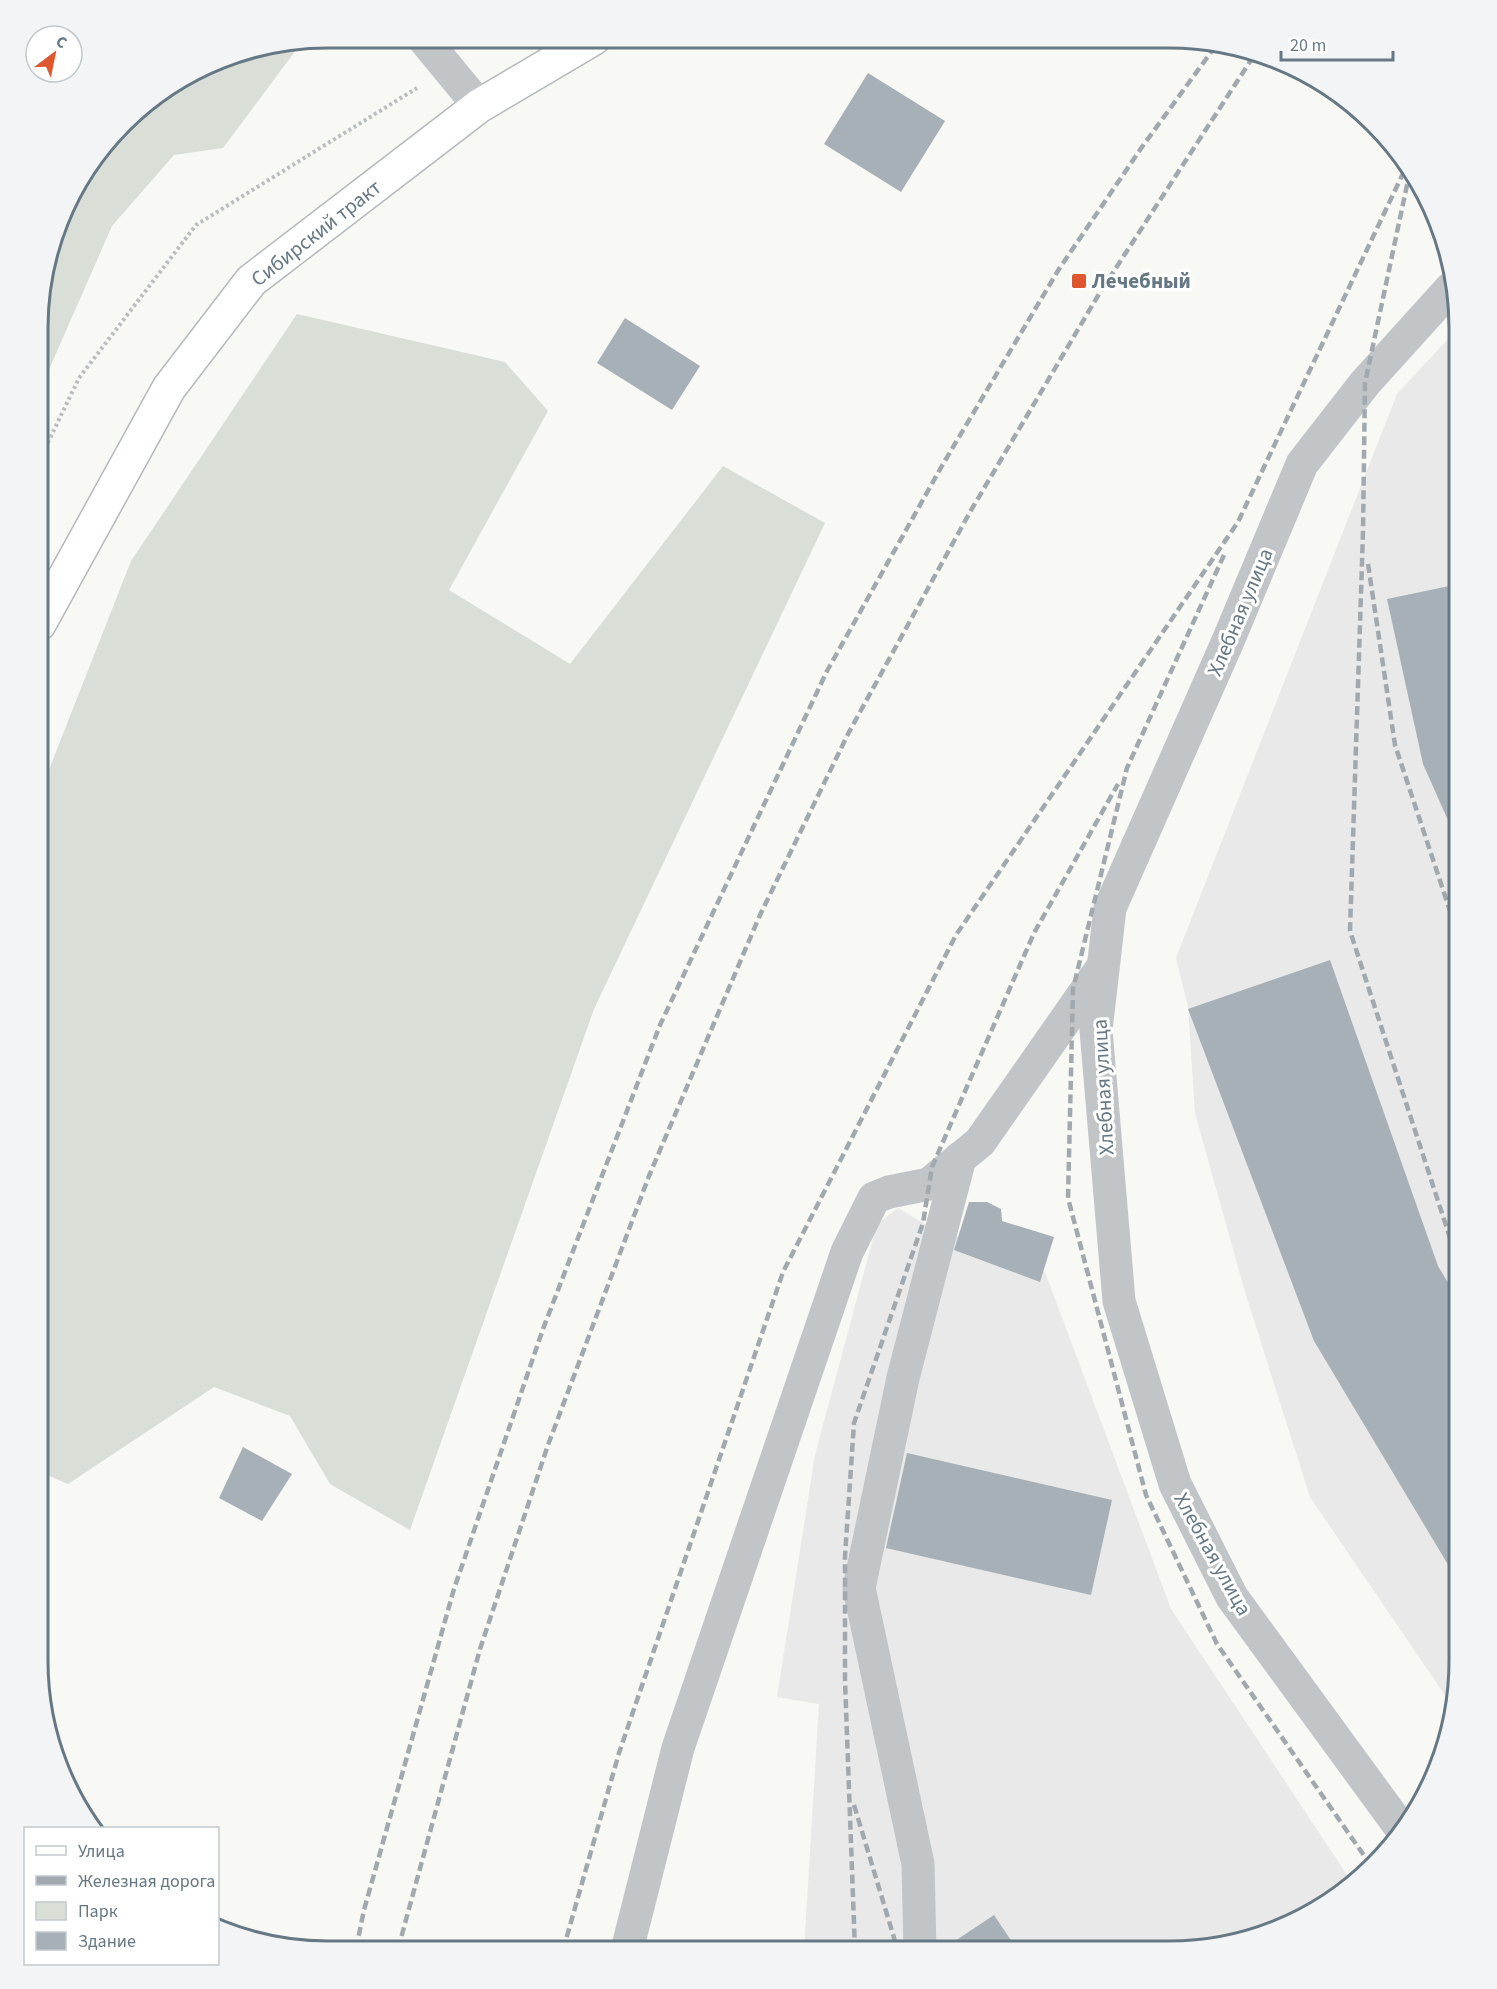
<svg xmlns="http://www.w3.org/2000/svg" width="1497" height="1989" font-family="'Source Sans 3',sans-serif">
	<rect width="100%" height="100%" fill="#f8f8f5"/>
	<g fill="#e8e9e8">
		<polygon points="1459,327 1459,1680 1453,1707 1310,1497 1245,1292 1195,1113 1188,1007 1176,958 1397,394"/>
		<polygon points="898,1208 923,1223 1045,1272 1171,1609 1353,1884 1298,1921 1169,1951 804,1950 819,1704 777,1697 815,1455 877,1224"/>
	</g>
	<g fill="#d9ded6">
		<polygon points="302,42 223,148 174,155 112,226 40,390 40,290 76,183 137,109 234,53"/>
		<polygon points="297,314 505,362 548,411 449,590 570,664 723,466 825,523 594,1009 410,1530 330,1484 290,1416 214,1387 68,1484 38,1471 39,795 131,561"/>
	</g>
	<g fill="#a7b0b6">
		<polygon points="868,73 945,121 901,192 824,144"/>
		<polygon points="625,318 700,366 672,410 597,363"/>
		<polygon points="1459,584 1459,845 1423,764 1387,599"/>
		<polygon points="1330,960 1438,1266 1459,1301 1459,1583 1314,1341 1188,1009"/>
		<polygon points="969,1202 987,1202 1001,1209 1002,1221 1054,1237 1040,1282 954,1250"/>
		<polygon points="243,1447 292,1474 262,1521 219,1498"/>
		<polygon points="907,1453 1112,1500 1091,1595 886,1548"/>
		<polygon points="994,1915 1018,1951 940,1951"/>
	</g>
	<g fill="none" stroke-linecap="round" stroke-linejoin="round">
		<g stroke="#b4b9bc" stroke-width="36">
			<polyline id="major" points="39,624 169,388 251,281 479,106 594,38"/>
		</g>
		<polyline stroke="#bbbec0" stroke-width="4" stroke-dasharray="3 3" stroke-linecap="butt" points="40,459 79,378 196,225 417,88"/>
		<g stroke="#c1c5c8" stroke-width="33">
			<polyline points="423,38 479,106"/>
			<polyline points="1403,1831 1232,1597 1175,1484 1119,1301 1096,1030 1110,908 1228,641 1302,464 1365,383 1450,289"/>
			<polyline points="627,1950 678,1748 847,1252 874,1198 889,1192 929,1184 980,1142 1101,969"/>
			<polyline points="920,1951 918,1864 859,1588 903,1378 960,1158"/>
		</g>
		<use href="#major" stroke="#fff" stroke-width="33"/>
		<g stroke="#a2a9ae" stroke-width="4.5" stroke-dasharray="9 4.5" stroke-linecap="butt">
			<polyline points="1410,171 1365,383 1363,532 1350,931 1453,1247 1459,1256"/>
			<polyline points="1224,555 1127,768 1073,989 1068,1198 1146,1495 1217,1644 1372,1867"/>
			<polyline points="1368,564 1395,745 1459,938"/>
			<polyline points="854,1805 898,1951"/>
			<polyline points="356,1949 364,1910 454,1589 543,1329 660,1025 827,671 943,464 1059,269 1142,147 1217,44"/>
			<polyline points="398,1949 480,1649 548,1445 649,1176 760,915 849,732 970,512 1099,294 1253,57"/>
			<polyline points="563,1950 619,1753 783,1272 956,935 1238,522 1407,165"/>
			<polyline points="855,1951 845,1681 845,1556 854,1423 923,1223 932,1167 1034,933 1118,784"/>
		</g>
	</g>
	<rect fill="#df572e" stroke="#fff" stroke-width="2" x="1071" y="273" width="16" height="16" rx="3"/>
	<g text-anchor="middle" stroke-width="6" stroke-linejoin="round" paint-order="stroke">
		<g font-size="21" fill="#677885" stroke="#fff">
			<text transform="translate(316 233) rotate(-38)" y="7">Сибирский тракт</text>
			<text transform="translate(1240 612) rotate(-67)" y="7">Хлебная улица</text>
			<text transform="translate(1103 1087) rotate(-93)" y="7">Хлебная улица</text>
			<text transform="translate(1213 1554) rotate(61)" y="7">Хлебная улица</text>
		</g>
		<g font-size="21" font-weight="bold" fill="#677885" stroke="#fff" text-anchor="start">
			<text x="1092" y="288">Лечебный</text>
		</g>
	</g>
	<path d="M0 0H1497V1989H0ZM328 48H1169A280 280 0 0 1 1449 328V1661A280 280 0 0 1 1169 1941H328A280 280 0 0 1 48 1661V328A280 280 0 0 1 328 48Z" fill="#f3f4f5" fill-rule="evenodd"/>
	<path fill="none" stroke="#677885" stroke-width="3" d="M328 48H1169A280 280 0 0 1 1449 328V1661A280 280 0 0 1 1169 1941H328A280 280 0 0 1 48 1661V328A280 280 0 0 1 328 48Z"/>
	<rect x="24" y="1827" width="195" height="138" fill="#ffffff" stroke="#c2c9ce" stroke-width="1.5"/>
	<rect x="36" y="1846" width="30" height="9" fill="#ffffff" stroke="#c2c9ce" stroke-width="1.5"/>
	<text x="78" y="1857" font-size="18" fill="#677885">Улица</text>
	<rect x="36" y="1876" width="30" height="9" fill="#a2a9ae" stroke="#c2c9ce" stroke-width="1.5"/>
	<text x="78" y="1887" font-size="18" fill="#677885">Железная дорога</text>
	<rect x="36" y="1902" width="30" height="18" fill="#d9ded6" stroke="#c2c9ce" stroke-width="1.5"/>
	<text x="78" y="1917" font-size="18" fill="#677885">Парк</text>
	<rect x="36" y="1932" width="30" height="18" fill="#a7b0b6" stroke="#c2c9ce" stroke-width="1.5"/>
	<text x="78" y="1947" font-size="18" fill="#677885">Здание</text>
	<g transform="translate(54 54) rotate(32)"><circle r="28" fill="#ffffff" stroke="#c2c9ce" stroke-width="1.5"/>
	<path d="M0-4.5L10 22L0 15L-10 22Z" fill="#df572e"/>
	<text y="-9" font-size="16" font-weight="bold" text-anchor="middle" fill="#677885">С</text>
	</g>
	<path d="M1281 51v9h112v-9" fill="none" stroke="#677885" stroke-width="3"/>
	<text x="1290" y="51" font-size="18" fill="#677885" stroke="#ffffff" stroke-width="4.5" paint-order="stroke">20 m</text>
</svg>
